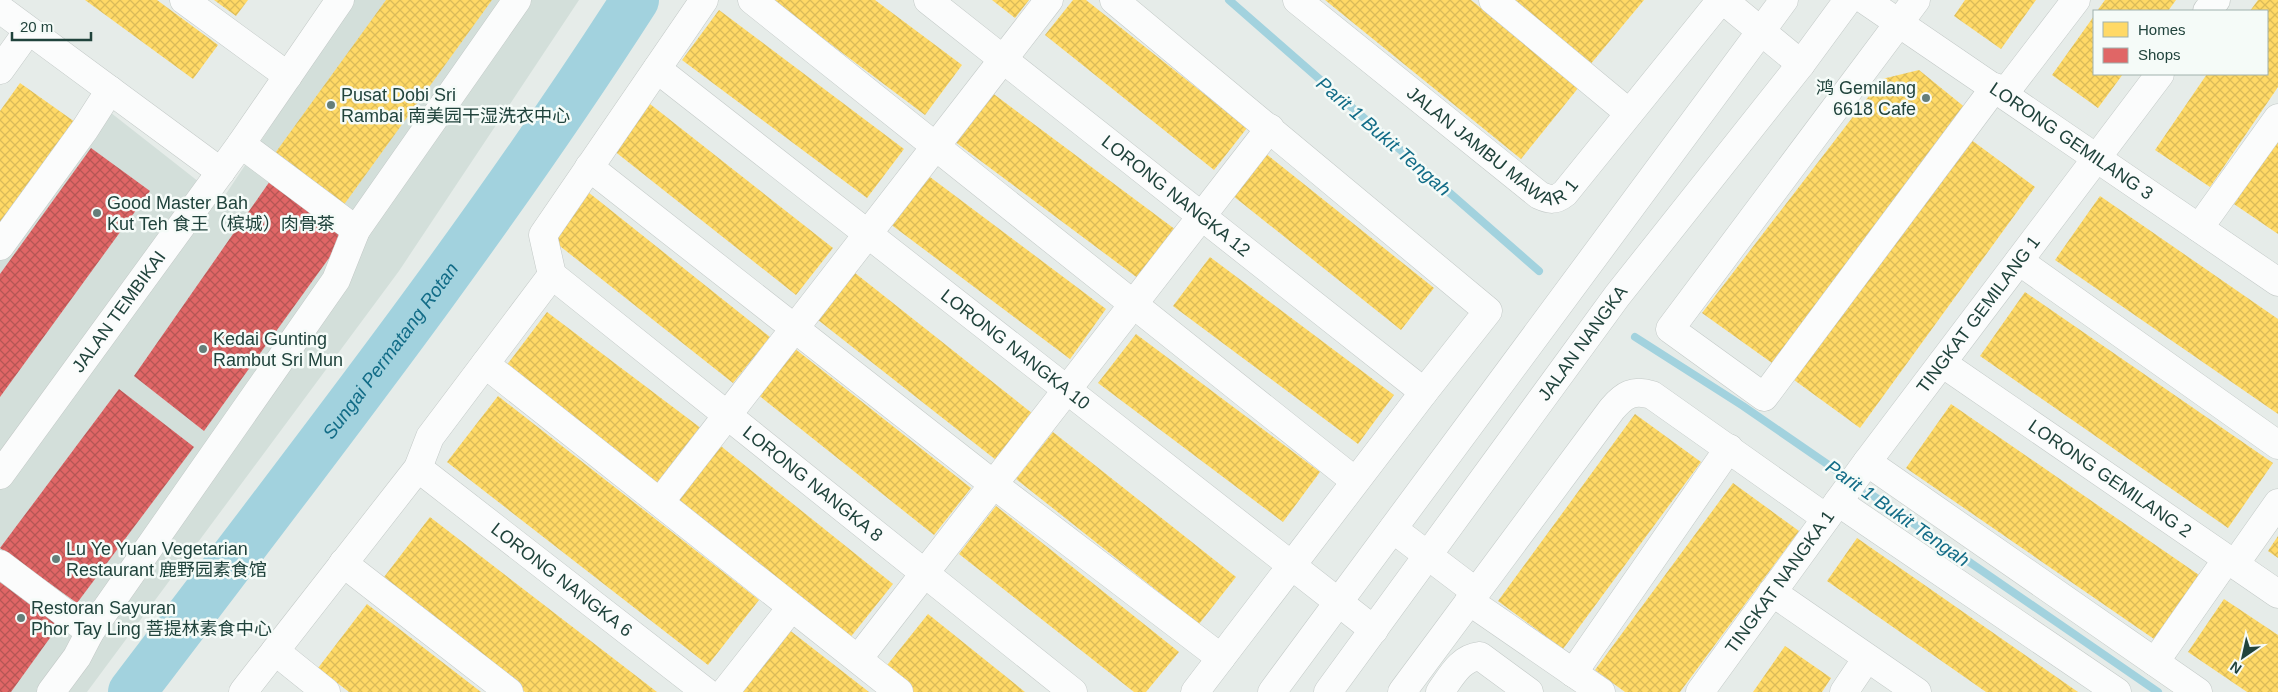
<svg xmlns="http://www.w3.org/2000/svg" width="2278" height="692" font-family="Helvetica,'Noto Sans SC',sans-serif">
	<defs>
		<pattern id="homes-cross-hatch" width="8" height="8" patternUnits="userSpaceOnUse" patternTransform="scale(1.25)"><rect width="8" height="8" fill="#ffd966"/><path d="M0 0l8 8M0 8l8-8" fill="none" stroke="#dabb59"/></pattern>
		<pattern id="shops-cross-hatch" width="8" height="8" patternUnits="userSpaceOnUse" patternTransform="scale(1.25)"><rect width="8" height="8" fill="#e06666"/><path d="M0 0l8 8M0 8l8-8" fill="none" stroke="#b55655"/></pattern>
	</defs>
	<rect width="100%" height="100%" fill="#e6ece9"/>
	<polygon fill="#d3dfda" points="354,0 579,0 399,271 87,692 0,692 0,254 106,109 222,200"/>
	<g fill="url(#homes-cross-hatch)">
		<polygon points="85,0 157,0 218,45 193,79"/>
		<polygon points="214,0 248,0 236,16"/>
		<polygon points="386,0 492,0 343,206 273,156"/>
		<polygon points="772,0 875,0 962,65 925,115"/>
		<polygon points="992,0 1029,0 1015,18"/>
		<polygon points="1073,0 1086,0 1247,128 1214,170 1045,35"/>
		<polygon points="1325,0 1471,0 1579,87 1521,159"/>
		<polygon points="1510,0 1644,0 1589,66"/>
		<polygon points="1965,0 2036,0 2001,49 1954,16"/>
		<polygon points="2105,0 2176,0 2168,11 2097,11"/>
		<polygon points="2258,0 2278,0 2278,87 2210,187 2155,150 2207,74 2267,74 2267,11 2250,11"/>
		<polygon points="719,10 904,149 867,198 682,60"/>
		<polygon points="2094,16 2094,74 2123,74 2098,108 2052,75"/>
		<polygon points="1919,70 1967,109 1772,363 1702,313 1882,79"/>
		<polygon points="20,83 75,122 0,228 0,111"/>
		<polygon points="991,92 1176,230 1139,279 954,141"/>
		<polygon points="650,104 833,248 796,295 613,150"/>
		<polygon points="1966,136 2035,187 1860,428 1790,377"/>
		<polygon points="2278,139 2278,234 2234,204"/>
		<polygon points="1265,153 1434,288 1401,330 1232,195"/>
		<polygon points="922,171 1106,309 1070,359 885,220"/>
		<polygon points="588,192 770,337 733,383 551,239"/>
		<polygon points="2100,196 2278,319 2278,414 2055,260"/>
		<polygon points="1210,257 1394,395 1358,444 1173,306"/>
		<polygon points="850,269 1033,414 996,460 813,316"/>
		<polygon points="2025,292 2273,463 2228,528 1980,356"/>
		<polygon points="547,312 702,429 658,487 503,370"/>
		<polygon points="1136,334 1320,472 1283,522 1098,383"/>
		<polygon points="789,344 971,488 934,535 752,390"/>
		<polygon points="498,396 759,600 708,665 447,462"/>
		<polygon points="1951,404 2199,575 2154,639 1906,468"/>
		<polygon points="1635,414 1701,462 1563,649 1498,601"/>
		<polygon points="1053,432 1236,577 1199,624 1016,479"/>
		<polygon points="717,443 893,584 849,639 673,498"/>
		<polygon points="1733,483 1799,531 1680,692 1625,692 1595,670"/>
		<polygon points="996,506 1179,652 1146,692 1134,692 959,554"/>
		<polygon points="430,517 657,692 525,692 381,581"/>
		<polygon points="2278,536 2278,558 2268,551"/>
		<polygon points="1857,538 2078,692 1986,692 1827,581"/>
		<polygon points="2224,599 2278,635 2278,692 2247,692 2188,652"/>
		<polygon points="367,604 481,692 349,692 318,668"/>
		<polygon points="928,614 1025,692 913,692 884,669"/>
		<polygon points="788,629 869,692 738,692"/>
		<polygon points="1785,646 1831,678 1822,692 1753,692"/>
	</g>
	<g fill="url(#shops-cross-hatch)">
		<polygon points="91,148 150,191 0,397 0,274"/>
		<polygon points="270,181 345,236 204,431 134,376"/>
		<polygon points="119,389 194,447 77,603 0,548"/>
		<polygon points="0,582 60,624 11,692 0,692"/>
	</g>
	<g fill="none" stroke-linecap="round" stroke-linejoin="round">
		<g stroke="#a2d2de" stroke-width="8">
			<polyline points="1229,0 1539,271"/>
			<polyline points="1635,337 1743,406 2158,692"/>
		</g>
		<path stroke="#a2d2de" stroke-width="48" id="s1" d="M132,692c172,-227 349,-452 503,-692"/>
		<g stroke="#c3c9c7" stroke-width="29">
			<g id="minor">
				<polyline points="184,0 288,76"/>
				<polyline points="752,0 1355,481"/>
				<path id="s2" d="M928,0l496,392"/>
				<polyline points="1114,0 1488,311 1424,392 1195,692"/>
				<path id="s3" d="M1297,0l242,195c11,5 16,6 26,-2l156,-193"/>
				<polyline points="1493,0 1629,113"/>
				<polyline points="1723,0 1801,64"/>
				<path id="s4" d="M1865,0l413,282"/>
				<polyline points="1916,0 1670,329 1764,397 1995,87"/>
				<polyline points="0,9 221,172"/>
				<polyline points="2207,11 2216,0"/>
				<path id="s5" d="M657,69l717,561"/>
				<polyline points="0,70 28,31"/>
				<polyline points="2004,94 2076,0"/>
				<polyline points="241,144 356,230"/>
				<polyline points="589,167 993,484 1221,658"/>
				<polyline points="2199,228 2278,118"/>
				<polyline points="0,246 85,129 110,90"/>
				<polyline points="2019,261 2278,445"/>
				<path id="s6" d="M552,275l521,417"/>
				<polyline points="552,275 543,235 704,0"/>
				<path id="s7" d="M1942,363l336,231"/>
				<polyline points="485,364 899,692"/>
				<polyline points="1867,462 2198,692"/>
				<path id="s8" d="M418,468l288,224"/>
				<path id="s9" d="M0,475l241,-331 99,-144"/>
				<polyline points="660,502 1049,0"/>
				<polyline points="1838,502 2117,692"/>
				<polyline points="1393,529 1476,592"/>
				<polyline points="343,563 509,692"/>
				<polyline points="0,564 90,632"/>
				<polyline points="2235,564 2278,503"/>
				<polyline points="1772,592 1917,692"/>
				<polyline points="1469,601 1601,692"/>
				<polyline points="275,651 326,692"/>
				<polyline points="858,659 1270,128"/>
				<polyline points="2155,662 2227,559"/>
				<polyline points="1573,673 1729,448"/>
				<polyline points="51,692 77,657 90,632 336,280 356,230 517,0"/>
				<polyline points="243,692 418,468 430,437 552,275"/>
				<polyline points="725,692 791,608"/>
				<polyline points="1272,692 1784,0"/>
				<path id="s10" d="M1328,692l289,-396 184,-232 47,-64"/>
				<path d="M1402,692l210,-283c12,-14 21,-20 40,-14l174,123"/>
				<path d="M1440,692c11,-15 20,-34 40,-36l49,36"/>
				<path id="s11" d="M1700,692l167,-230 293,-388"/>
				<polyline points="1844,692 1867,658"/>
			</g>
		</g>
		<use href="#minor" stroke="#fbfcfc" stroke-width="28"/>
	</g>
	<g fill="#657e79" stroke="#f5fbf8" stroke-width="2">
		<circle cx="1926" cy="98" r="5"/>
		<circle cx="331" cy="105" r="5"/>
		<circle cx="97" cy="213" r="5"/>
		<circle cx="203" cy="349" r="5"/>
		<circle cx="56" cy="559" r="5"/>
		<circle cx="21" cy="618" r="5"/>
	</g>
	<g text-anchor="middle" stroke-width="5" stroke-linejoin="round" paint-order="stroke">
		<g font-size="18" fill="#20433c" stroke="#f5fbf8" text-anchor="start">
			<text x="1916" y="94" text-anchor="end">鸿 Gemilang<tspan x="1916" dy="21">6618 Cafe</tspan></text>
			<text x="341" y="101">Pusat Dobi Sri<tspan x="341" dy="21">Rambai 南美园干湿洗衣中心</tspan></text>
			<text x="107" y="209">Good Master Bah<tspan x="107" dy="21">Kut Teh 食王（槟城）肉骨茶</tspan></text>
			<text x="213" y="345">Kedai Gunting<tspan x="213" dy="21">Rambut Sri Mun</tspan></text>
			<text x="66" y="555">Lu Ye Yuan Vegetarian<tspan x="66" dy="21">Restaurant 鹿野园素食馆</tspan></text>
			<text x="31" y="614">Restoran Sayuran<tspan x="31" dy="21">Phor Tay Ling 菩提林素食中心</tspan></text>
		</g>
		<g font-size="18" fill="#20433c" stroke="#f5fbf8">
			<text dy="6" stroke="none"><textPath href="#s3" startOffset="249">JALAN JAMBU MAWAR 1</textPath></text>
			<text dy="6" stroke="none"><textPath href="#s4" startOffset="250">LORONG GEMILANG 3</textPath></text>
			<text dy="6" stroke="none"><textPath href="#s2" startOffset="316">LORONG NANGKA 12</textPath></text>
			<text dy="6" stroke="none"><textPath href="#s9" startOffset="202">JALAN TEMBIKAI</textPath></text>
			<text dy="6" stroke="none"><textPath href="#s11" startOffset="469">TINGKAT GEMILANG 1</textPath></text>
			<text dy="6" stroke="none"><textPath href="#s10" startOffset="432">JALAN NANGKA</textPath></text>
			<text dy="6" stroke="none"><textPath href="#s5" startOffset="455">LORONG NANGKA 10</textPath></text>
			<text dy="6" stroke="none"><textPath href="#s7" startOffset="204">LORONG GEMILANG 2</textPath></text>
			<text dy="6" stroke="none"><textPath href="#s6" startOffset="334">LORONG NANGKA 8</textPath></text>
			<text dy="6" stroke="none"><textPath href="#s8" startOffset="182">LORONG NANGKA 6</textPath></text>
			<text dy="6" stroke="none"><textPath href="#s11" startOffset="136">TINGKAT NANGKA 1</textPath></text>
		</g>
		<g font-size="19" font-style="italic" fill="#126c87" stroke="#f5fbf8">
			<text transform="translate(1384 136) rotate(41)" y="7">Parit 1 Bukit Tengah</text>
			<text dy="7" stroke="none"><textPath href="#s1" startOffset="428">Sungai Permatang Rotan</textPath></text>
			<text transform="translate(1898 513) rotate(35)" y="7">Parit 1 Bukit Tengah</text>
		</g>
	</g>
	<rect x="2093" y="10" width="175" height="65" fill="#f5fbf8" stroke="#a0b1ad"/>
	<rect x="2103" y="22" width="25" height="15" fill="#ffd966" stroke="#a0b1ad"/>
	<text x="2138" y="35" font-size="15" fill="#20433c">Homes</text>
	<rect x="2103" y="48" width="25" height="15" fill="#e06666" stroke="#a0b1ad"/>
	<text x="2138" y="60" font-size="15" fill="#20433c">Shops</text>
	<g transform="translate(2243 657) rotate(214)" stroke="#f5fbf8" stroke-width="4" paint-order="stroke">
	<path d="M0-4L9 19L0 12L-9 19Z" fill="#20433c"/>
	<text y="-8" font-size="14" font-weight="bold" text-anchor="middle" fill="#20433c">N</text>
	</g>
	<path d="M12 32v8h79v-8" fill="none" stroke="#20433c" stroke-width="2.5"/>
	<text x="20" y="32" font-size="15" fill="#20433c" stroke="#f5fbf8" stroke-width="4" paint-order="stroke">20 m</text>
</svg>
